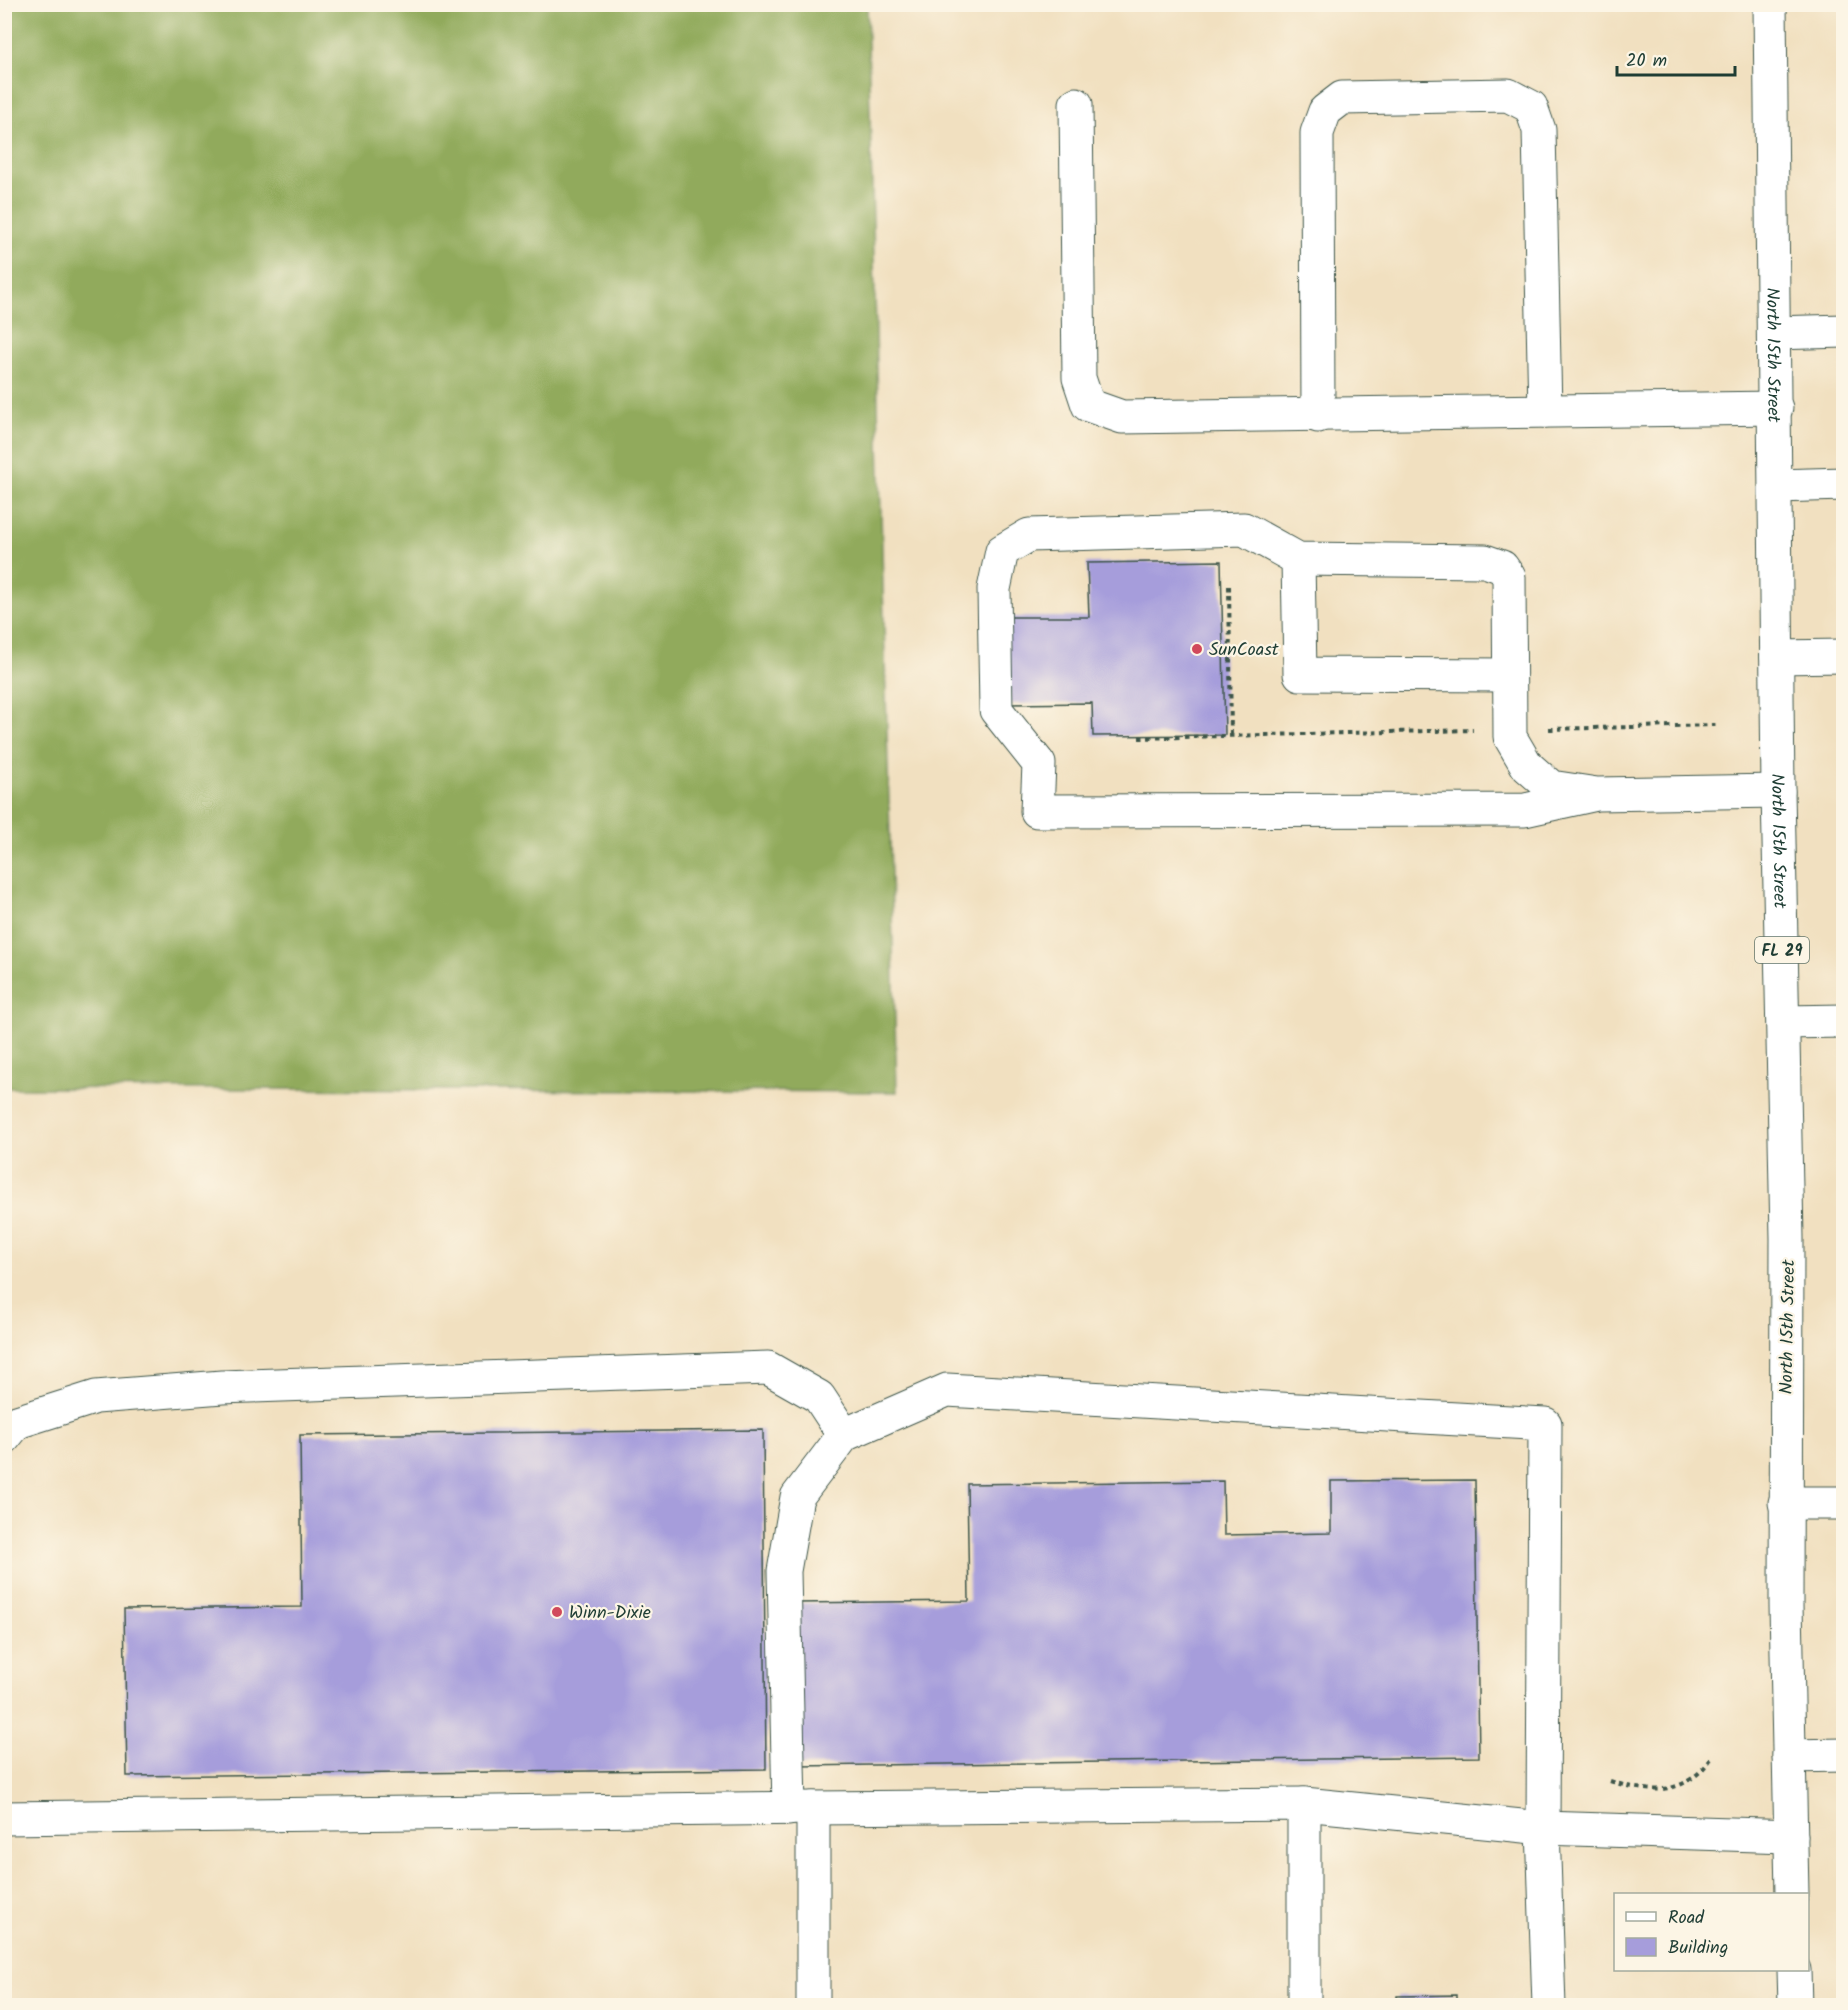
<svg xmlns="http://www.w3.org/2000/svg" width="1848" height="2010" font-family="Kalam,sans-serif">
	<rect width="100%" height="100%" fill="#fcf5e5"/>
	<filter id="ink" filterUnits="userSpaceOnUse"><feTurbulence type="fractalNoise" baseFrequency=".0167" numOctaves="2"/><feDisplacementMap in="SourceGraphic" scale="12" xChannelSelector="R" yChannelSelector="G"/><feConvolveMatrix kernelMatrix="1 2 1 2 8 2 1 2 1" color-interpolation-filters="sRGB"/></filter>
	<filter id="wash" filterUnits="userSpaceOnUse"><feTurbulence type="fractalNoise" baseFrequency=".008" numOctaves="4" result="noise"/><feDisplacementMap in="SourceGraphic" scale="24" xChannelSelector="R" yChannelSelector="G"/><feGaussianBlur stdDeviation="1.35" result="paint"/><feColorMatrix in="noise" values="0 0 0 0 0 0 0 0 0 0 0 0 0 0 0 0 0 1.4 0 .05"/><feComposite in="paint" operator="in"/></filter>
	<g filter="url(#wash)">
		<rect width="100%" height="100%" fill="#f1e0c0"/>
		<polygon fill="#91aa5c" stroke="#587448" stroke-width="1.5" points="5,4 867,5 897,1092 5,1088"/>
		<g id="blocks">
			<g fill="#a69ddb">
				<polygon points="1221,561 1225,735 1093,736 1092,703 1009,704 1007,617 1089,617 1087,563"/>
				<polygon points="763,1430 766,1769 127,1776 124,1609 302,1607 300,1435"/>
				<polygon points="1475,1480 1479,1757 797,1766 795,1603 969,1601 967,1484 1223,1481 1224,1535 1331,1533 1331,1481"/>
				<polygon points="1457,1995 1457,2006 1397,2006 1397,1996"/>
			</g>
		</g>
	</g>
	<g filter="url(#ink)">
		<use href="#blocks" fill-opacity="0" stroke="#3e5549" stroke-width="1.5"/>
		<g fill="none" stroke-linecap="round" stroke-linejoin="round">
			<g stroke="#3e5549" stroke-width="35">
				<g id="minor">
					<polyline points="1076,104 1079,378 1088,405 1122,417 1776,408"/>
					<polyline points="1774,333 1844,331"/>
					<polyline points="1318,416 1317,133 1325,111 1342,98 1508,95 1531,107 1539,130 1545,411"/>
					<polyline points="1776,486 1844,484"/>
					<polyline points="1298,559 1300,674 1509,675"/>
					<polyline points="1777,657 1844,656"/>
					<polyline points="1597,794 1525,810 1037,811 1039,764 996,710 994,589 1002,551 1029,535 1244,529 1298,559 1485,561 1502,567 1509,577 1510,737 1527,766 1551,787 1597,794 1778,791"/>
					<polyline points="1784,1022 1844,1021"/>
					<polyline points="4,1438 17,1422 96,1397 222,1387 768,1368 819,1397 844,1435"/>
					<polyline points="1785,1503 1844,1503"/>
					<polyline points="1789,1756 1844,1755"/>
					<polyline points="1304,1804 1304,2006"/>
					<polyline points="813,1808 1304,1804 1543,1828 1791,1836"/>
					<polyline points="789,1809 784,1571 797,1497 844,1435 947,1390 1545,1424 1543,1828 1549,2006"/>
					<polyline points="4,1818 813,1808 813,2006"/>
				</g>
			</g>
			<g stroke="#3e5549" stroke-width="35">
				<g id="highway">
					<path id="s1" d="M1770,4l8,787 9,447 -1,367 6,289"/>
					<polyline points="1794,1970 1795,2006"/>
				</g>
			</g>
			<g stroke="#3e5549" stroke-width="4" stroke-dasharray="4.5 4.5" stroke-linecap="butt">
				<polyline points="1229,586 1231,736"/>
				<polyline points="1549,729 1716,725"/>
				<polyline points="1139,738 1473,730"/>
				<path d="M1610,1781c42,14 77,14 103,-25"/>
			</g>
			<use href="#minor" stroke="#fff" stroke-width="33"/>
			<use href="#highway" stroke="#fff" stroke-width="33"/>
		</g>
	</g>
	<g fill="#d1495b" stroke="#fcf5e5" stroke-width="2">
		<circle cx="1197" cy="649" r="6"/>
		<circle cx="557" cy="1612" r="6"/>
	</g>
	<g text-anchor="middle" stroke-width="4.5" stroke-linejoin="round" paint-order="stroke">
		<rect fill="#fcf5e5" stroke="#617469" stroke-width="1.5" x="1755" y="937" width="54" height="26" rx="4.5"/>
		<g font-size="16" font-weight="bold" fill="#1f3d34">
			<text x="1782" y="956">FL 29</text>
		</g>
		<g font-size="18" fill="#1f3d34" stroke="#fcf5e5">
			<text dy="6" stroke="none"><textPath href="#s1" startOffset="351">North 15th Street</textPath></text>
			<text dy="6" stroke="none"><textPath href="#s1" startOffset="837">North 15th Street</textPath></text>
			<text transform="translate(1787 1327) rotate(-89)" y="6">North 15th Street</text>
		</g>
		<g font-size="18" fill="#1f3d34" stroke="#fcf5e5" text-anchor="start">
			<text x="1209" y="655">SunCoast</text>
			<text x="569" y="1618">Winn-Dixie</text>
		</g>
	</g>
	<rect width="1848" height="2010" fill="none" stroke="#fcf5e5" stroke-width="24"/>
	<rect x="1614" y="1893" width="195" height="78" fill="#fcf5e5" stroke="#a4ab9e" stroke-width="1.5"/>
	<rect x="1626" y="1912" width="30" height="9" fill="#ffffff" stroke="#a4ab9e" stroke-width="1.5"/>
	<text x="1668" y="1923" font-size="18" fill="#1f3d34">Road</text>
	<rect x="1626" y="1938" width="30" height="18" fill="#a69ddb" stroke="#a4ab9e" stroke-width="1.5"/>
	<text x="1668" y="1953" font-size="18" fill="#1f3d34">Building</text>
	<path d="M1617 66v9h118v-9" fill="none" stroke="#1f3d34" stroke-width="3"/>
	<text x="1626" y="66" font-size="18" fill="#1f3d34" stroke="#fcf5e5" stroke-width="4.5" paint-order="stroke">20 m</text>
</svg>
